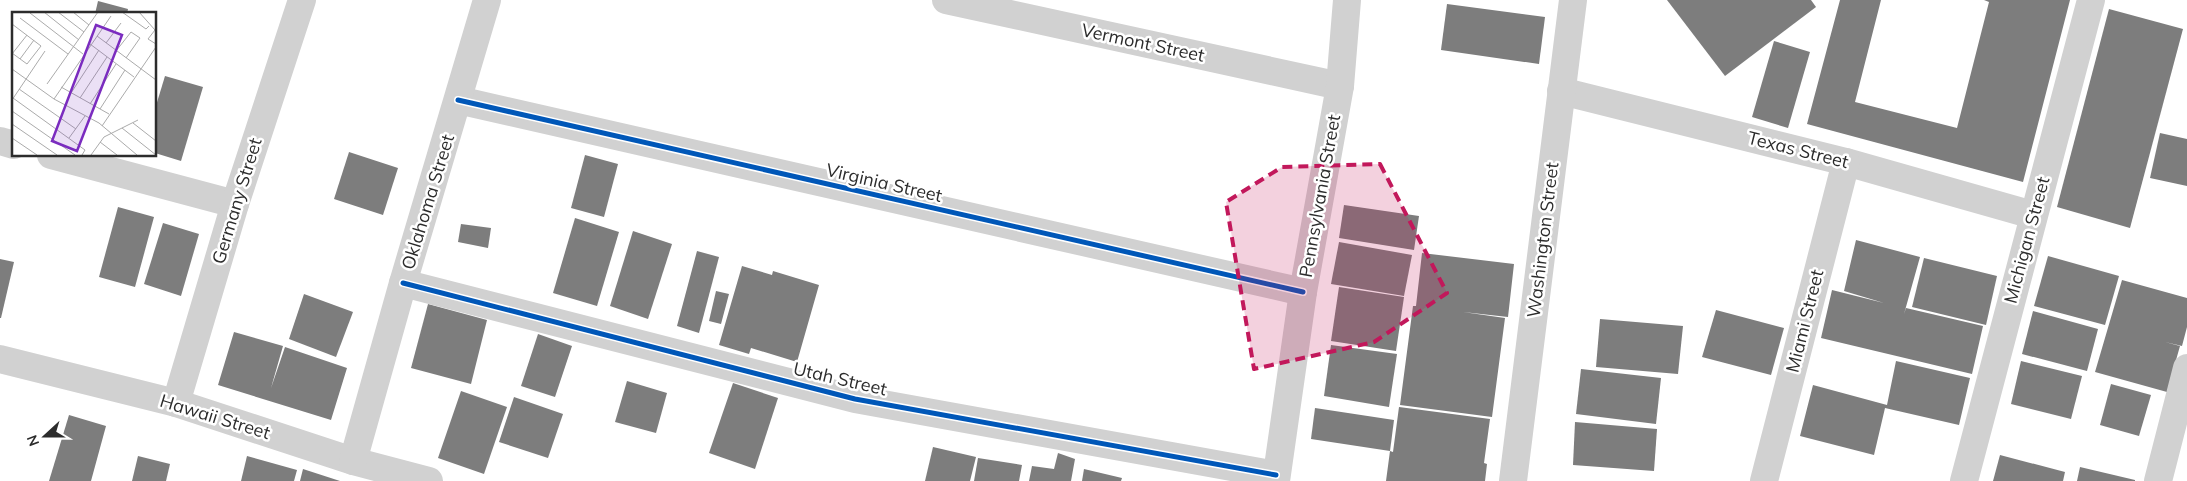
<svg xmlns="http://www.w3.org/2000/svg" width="2187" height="481" font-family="Mulish,sans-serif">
	<rect width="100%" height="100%" fill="#fff"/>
	<g fill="#7d7d7d">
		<polygon points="1667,0 1811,0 1816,7 1725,76"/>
		<polygon points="1840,0 1881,0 1855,102 1957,128 1989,2 1984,0 2070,0 2023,182 1807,124"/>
		<polygon points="98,1 128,9 127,14 95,14"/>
		<polygon points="1447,4 1545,17 1539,64 1441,50"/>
		<polygon points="2109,9 2183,29 2130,228 2057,207"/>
		<polygon points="1774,41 1810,52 1788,128 1752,117"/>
		<polygon points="165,76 203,87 181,161 155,153 155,109"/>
		<polygon points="2160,133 2187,139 2187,186 2150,178"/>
		<polygon points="349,152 398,168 383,215 334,199"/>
		<polygon points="585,155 618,164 604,217 571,208"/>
		<polygon points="1344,205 1419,216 1414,250 1339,238"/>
		<polygon points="118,207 154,217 135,287 99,277"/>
		<polygon points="575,218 619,232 597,306 553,293"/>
		<polygon points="163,223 199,234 181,296 144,284"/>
		<polygon points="461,224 491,228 488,248 458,242"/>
		<polygon points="633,231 672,244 648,319 610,306"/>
		<polygon points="1856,240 1920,257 1904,314 1906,308 1983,326 1972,374 1821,338 1832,290 1884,303 1844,291"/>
		<polygon points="1339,242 1412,255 1404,296 1331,284"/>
		<polygon points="697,251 719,257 699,333 677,326"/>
		<polygon points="1422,253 1514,264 1508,317 1463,312 1505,318 1492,417 1400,405 1413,306 1416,306"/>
		<polygon points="2048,256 2119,276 2105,325 2034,306"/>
		<polygon points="1924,258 1997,276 1986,325 1912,307"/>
		<polygon points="0,259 14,262 1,318 0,318"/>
		<polygon points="742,266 772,275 773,271 819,285 797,362 751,348 749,354 719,345"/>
		<polygon points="2122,280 2187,298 2187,327 2182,346 2165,342 2180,346 2167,392 2095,372"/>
		<polygon points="1339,287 1404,297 1396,351 1331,341"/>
		<polygon points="716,291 729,294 721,324 709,321"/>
		<polygon points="304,294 353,312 336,357 289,339"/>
		<polygon points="428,304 487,320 471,384 411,368"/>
		<polygon points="1716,310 1784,328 1771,375 1702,357"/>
		<polygon points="2033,311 2098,329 2087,371 2022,354"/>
		<polygon points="1600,319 1683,326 1678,374 1596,367"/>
		<polygon points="234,332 283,346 271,388 285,347 347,368 331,420 218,385"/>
		<polygon points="538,334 572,346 555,397 521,386"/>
		<polygon points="1331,345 1397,354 1389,407 1324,396"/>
		<polygon points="1896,361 1970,378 1959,425 1885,408 1874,455 1800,436 1813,385 1887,405"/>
		<polygon points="2021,361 2082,376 2071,419 2011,404"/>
		<polygon points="1581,369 1661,378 1656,424 1576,414"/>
		<polygon points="627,381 667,393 656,433 615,422"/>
		<polygon points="733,383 778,398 755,469 709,453"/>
		<polygon points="2111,384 2151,395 2139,436 2100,425"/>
		<polygon points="461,391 507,407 484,474 438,458"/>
		<polygon points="514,397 563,414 548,458 499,442"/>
		<polygon points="1399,407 1490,419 1484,463 1487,464 1485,481 1386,481 1390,451 1393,452"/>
		<polygon points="1315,408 1394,420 1390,451 1311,439"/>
		<polygon points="69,415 106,426 91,481 49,481"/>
		<polygon points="1575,422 1657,429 1654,471 1573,465"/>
		<polygon points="933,447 976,457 970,481 925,481"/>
		<polygon points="1058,453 1075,459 1071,481 1029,481 1032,466 1054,469"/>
		<polygon points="2000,455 2065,472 2063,481 1993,481"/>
		<polygon points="138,456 170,464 166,481 132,481"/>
		<polygon points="247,456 297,470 294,481 241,481"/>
		<polygon points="978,458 1022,465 1019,481 974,481"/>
		<polygon points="2080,467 2135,480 2135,481 2077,481"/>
		<polygon points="303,469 340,481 300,481"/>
		<polygon points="1084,469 1122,478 1121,481 1082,481"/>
	</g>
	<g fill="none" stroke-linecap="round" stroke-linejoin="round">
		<g stroke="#d1d1d1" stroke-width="28">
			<polyline points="946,0 1340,86"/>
			<polyline points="1561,91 1846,162 2033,215"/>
			<polyline points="458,100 1303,292"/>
			<polyline points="0,141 14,145"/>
			<polyline points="51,155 235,204"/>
			<polyline points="403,283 855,399 1276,475"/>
			<polyline points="0,359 176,403 353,461 429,481"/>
			<polyline points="176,403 235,204 302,0"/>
			<polyline points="353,461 403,283 487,0"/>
			<polyline points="1276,481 1303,292 1340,86 1347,0"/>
			<polyline points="1513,481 1573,0"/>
			<polyline points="1764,481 1846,162"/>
			<polyline points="1964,481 2091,0"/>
			<polyline points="2158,481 2187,368"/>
		</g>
		<g stroke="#fff" stroke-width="8">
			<g id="cycleway">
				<polyline points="458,100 1303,292"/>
				<polyline points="403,283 855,399 1276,475"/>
			</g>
		</g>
		<use href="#cycleway" stroke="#0057b8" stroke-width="5"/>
	</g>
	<path fill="#c2185b" fill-opacity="0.2" stroke="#c2185b" stroke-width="4" stroke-dasharray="10 6" stroke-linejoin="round" d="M1380,164l67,129 -73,49 -120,27 -28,-167 56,-35z"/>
	<g text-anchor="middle" stroke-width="5" stroke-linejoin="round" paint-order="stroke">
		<g font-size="18" fill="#2c2c2c" stroke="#fff">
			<text transform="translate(1143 43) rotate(12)" y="6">Vermont Street</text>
			<text transform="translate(1798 150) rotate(14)" y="6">Texas Street</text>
			<text transform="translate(884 183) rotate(13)" y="6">Virginia Street</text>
			<text transform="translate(1320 196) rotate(-80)" y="6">Pennsylvania Street</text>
			<text transform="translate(237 201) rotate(-73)" y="6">Germany Street</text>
			<text transform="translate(428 202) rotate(-73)" y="6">Oklahoma Street</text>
			<text transform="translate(1543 240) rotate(-83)" y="6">Washington Street</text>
			<text transform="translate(2027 240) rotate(-75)" y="6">Michigan Street</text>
			<text transform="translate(1805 321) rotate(-76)" y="6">Miami Street</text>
			<text transform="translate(840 379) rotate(13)" y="6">Utah Street</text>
			<text transform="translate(215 417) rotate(17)" y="6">Hawaii Street</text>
		</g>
	</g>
	<g transform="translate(12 12)">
		<rect width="144" height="144" fill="#fff"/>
		<path fill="none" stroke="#ababab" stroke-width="1" d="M32,0l35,28M46,0l26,20M61,0l16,13M110,0l24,17 3,-3M127,0l16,18 -7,9 8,5M18,1l53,41M8,6l48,36M0,12l29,22 -14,18 -15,-11M85,24l59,44M94,31l15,-20M78,32l44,33M104,39l15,-19 9,6 -14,20M0,42l15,-19M8,47l14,-19M0,57l42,30 45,24 38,32M35,72l51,-72M49,75l48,27M7,77l57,40M59,81l28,-43M1,86l72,52 -3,5M68,86l27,-41M42,87l57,-83M0,88l33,-49M78,92l26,-40M88,97l25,-39M0,99l63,44M121,111l23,18M0,112l45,31M90,114l54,-79M110,116l34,27M0,126l25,17M57,126l16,-22M88,130l17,13M79,143l13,-18 34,-17"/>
		<path fill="#7b2cbf" fill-opacity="0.15" stroke="#7b2cbf" stroke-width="2.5" d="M84,13l26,10 -45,116 -25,-10z"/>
		<rect width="144" height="144" fill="none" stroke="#2c2c2c" stroke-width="2.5"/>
	</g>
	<g transform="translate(45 436) rotate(249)" stroke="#ffffff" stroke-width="4" paint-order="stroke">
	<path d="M0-4L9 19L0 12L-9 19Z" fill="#2c2c2c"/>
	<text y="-8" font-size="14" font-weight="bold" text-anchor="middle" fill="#2c2c2c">N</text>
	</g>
</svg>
